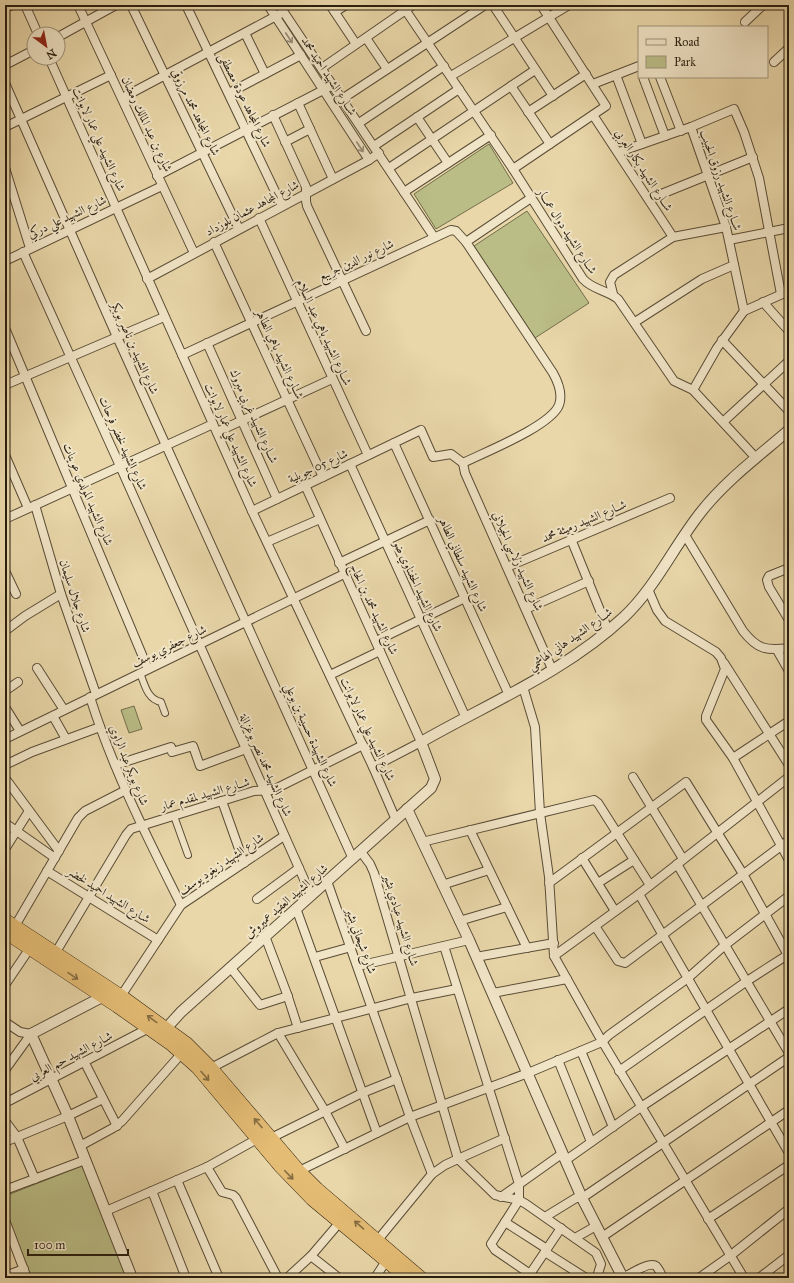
<svg xmlns="http://www.w3.org/2000/svg" width="794" height="1283" font-family="'IM FELL Great Primer',Amiri,serif">
	<rect width="100%" height="100%" fill="#e9d7a9"/>
	<filter id="stains"><feTurbulence type="fractalNoise" baseFrequency=".005" numOctaves="4"/><feColorMatrix values="0 0 0 0 .2 0 0 0 0 .09 0 0 0 0 .02 0 0 0 .5 -.17"/></filter>
	<radialGradient id="worn" r=".72"><stop offset=".6" stop-color="#630" stop-opacity="0"/><stop offset="1" stop-color="#630" stop-opacity=".3"/></radialGradient>
	<g fill="#babd86" stroke="#726e4b">
		<polygon points="489,144 513,183 436,229 414,194"/>
		<polygon points="527,211 589,303 535,338 474,246"/>
		<polygon points="134,706 142,729 129,733 121,710"/>
		<polygon points="84,1165 127,1278 30,1278 5,1211 5,1196"/>
	</g>
	<g fill="none" stroke-linecap="round" stroke-linejoin="round">
		<g stroke="#594c36" stroke-width="8">
			<g id="pedestrian">
				<path d="M140,673c5,12 7,26 21,29l4,11"/>
				<polyline points="174,816 188,855"/>
			</g>
		</g>
		<g stroke="#594c36" stroke-width="10">
			<g id="minor">
				<polyline points="25,5 38,34"/>
				<polyline points="78,5 194,253"/>
				<polyline points="131,5 239,229"/>
				<polyline points="186,5 282,206"/>
				<polyline points="268,5 369,160"/>
				<polyline points="279,5 434,237"/>
				<polyline points="330,5 356,44"/>
				<path d="M402,5l111,164 70,110c10,11 24,11 35,20l56,82 19,9 63,68"/>
				<polyline points="493,5 553,96"/>
				<polyline points="335,12 346,5"/>
				<polyline points="745,22 763,5"/>
				<polyline points="245,33 265,74"/>
				<polyline points="58,37 116,5"/>
				<polyline points="366,38 387,69"/>
				<polyline points="49,58 252,511 373,767 396,820"/>
				<polyline points="774,62 789,48"/>
				<polyline points="5,65 34,50"/>
				<polyline points="322,68 413,5"/>
				<polyline points="616,75 642,144"/>
				<polyline points="451,76 569,5"/>
				<polyline points="643,77 665,136"/>
				<polyline points="660,77 681,131"/>
				<polyline points="5,83 117,337 353,859"/>
				<polyline points="593,84 639,66"/>
				<polyline points="511,86 550,144"/>
				<polyline points="229,93 301,55"/>
				<polyline points="122,98 280,14"/>
				<polyline points="342,99 485,5"/>
				<polyline points="298,103 333,179"/>
				<polyline points="528,112 586,74"/>
				<polyline points="273,115 306,187 306,201 307,206 366,331"/>
				<polyline points="593,115 673,237"/>
				<polyline points="417,117 448,163"/>
				<polyline points="359,123 444,66"/>
				<polyline points="5,127 111,75"/>
				<polyline points="691,127 726,227 744,311"/>
				<polyline points="285,142 310,129"/>
				<polyline points="374,146 459,89"/>
				<polyline points="619,152 691,127 734,109 744,132 759,178 781,294"/>
				<polyline points="5,168 30,248"/>
				<polyline points="389,168 535,70"/>
				<polyline points="513,169 606,106 541,5"/>
				<polyline points="157,176 333,85"/>
				<polyline points="404,192 491,135"/>
				<polyline points="649,199 753,157"/>
				<polyline points="259,218 368,455"/>
				<polyline points="729,240 789,228"/>
				<polyline points="214,242 323,477"/>
				<polyline points="23,252 120,466 311,895"/>
				<polyline points="5,261 162,186"/>
				<polyline points="147,279 369,160 379,153"/>
				<polyline points="613,294 610,282 614,275 673,237 726,227"/>
				<polyline points="763,302 789,331"/>
				<polyline points="635,322 702,279 734,265"/>
				<polyline points="5,328 148,669"/>
				<polyline points="722,340 789,411"/>
				<polyline points="207,343 277,499"/>
				<polyline points="182,355 451,230 456,231 466,242 531,198"/>
				<polyline points="5,385 164,317"/>
				<polyline points="693,390 717,348 744,311 789,291"/>
				<polyline points="723,422 789,361"/>
				<polyline points="217,432 332,379"/>
				<polyline points="394,443 509,695"/>
				<polyline points="5,455 28,508"/>
				<path d="M463,463c22,-11 88,-37 96,-58 4,-11 -1,-23 -6,-32l-87,-131"/>
				<polyline points="463,463 465,473 552,669"/>
				<polyline points="350,464 466,718"/>
				<polyline points="305,485 421,742 373,767"/>
				<polyline points="35,505 61,594 96,694"/>
				<polyline points="252,511 421,430 433,457 451,454 463,463"/>
				<polyline points="5,519 213,424"/>
				<path d="M685,535l58,96c14,18 23,20 46,17"/>
				<polyline points="571,539 608,630"/>
				<polyline points="267,542 320,519"/>
				<polyline points="339,563 430,520"/>
				<polyline points="507,567 670,498"/>
				<polyline points="789,568 769,576 767,580 769,587 789,620"/>
				<polyline points="5,571 16,594"/>
				<polyline points="648,589 657,610 665,621 716,652 721,658 725,669 706,716 706,720 733,758 789,860"/>
				<polyline points="526,609 589,581"/>
				<polyline points="5,631 25,616 61,594"/>
				<polyline points="376,641 465,598"/>
				<polyline points="777,650 789,671"/>
				<polyline points="724,663 789,765"/>
				<polyline points="37,668 64,710"/>
				<polyline points="330,675 380,651"/>
				<polyline points="523,687 535,727 540,813 549,877 554,956 599,1036 744,1278"/>
				<polyline points="5,691 18,682"/>
				<path d="M90,697c23,73 57,140 91,208"/>
				<polyline points="5,707 20,731"/>
				<polyline points="53,716 66,739"/>
				<polyline points="5,739 344,574"/>
				<polyline points="733,758 789,721"/>
				<polyline points="5,765 32,752 100,727"/>
				<polyline points="115,765 171,747 172,752 193,746 200,766 246,749"/>
				<polyline points="633,777 683,859"/>
				<polyline points="5,778 59,851"/>
				<polyline points="222,801 244,863"/>
				<polyline points="5,823 55,858"/>
				<polyline points="470,830 527,948"/>
				<polyline points="422,842 594,800 598,803 650,885"/>
				<polyline points="5,849 29,811"/>
				<polyline points="361,852 370,864 374,873 458,1159 505,1138"/>
				<polyline points="582,858 615,911"/>
				<polyline points="677,864 789,1053"/>
				<polyline points="47,871 158,940"/>
				<polyline points="327,881 410,1117 528,1073 602,1042 609,1035 688,978 725,945 789,896"/>
				<polyline points="549,883 686,782 743,874 789,957"/>
				<polyline points="598,883 634,860"/>
				<polyline points="442,885 489,870"/>
				<polyline points="639,894 789,1153"/>
				<polyline points="257,899 299,868"/>
				<polyline points="296,908 377,1133"/>
				<polyline points="459,921 507,907"/>
				<polyline points="15,926 78,818 85,811 126,790"/>
				<polyline points="595,926 618,961 625,963 789,840"/>
				<polyline points="265,936 287,994 298,1028"/>
				<polyline points="444,946 519,1184 519,1200 491,1244 495,1250 536,1278"/>
				<polyline points="554,956 639,894 789,777"/>
				<polyline points="53,957 126,835 131,829 254,791 273,790 363,745"/>
				<polyline points="315,957 351,947"/>
				<polyline points="476,957 554,943"/>
				<polyline points="358,966 469,940"/>
				<polyline points="230,967 260,1005 288,996"/>
				<polyline points="5,985 30,948"/>
				<polyline points="493,993 567,979"/>
				<polyline points="121,996 181,905 284,836"/>
				<polyline points="5,1022 20,1032 31,1034 5,1070"/>
				<polyline points="278,1033 325,1111 345,1149"/>
				<polyline points="581,1051 613,1127"/>
				<polyline points="558,1060 591,1142"/>
				<polyline points="85,1063 117,1126"/>
				<polyline points="211,1068 278,1033 412,998 457,989"/>
				<polyline points="619,1071 747,981 789,954"/>
				<polyline points="5,1103 149,1028"/>
				<polyline points="5,1121 17,1137 35,1179"/>
				<polyline points="271,1138 362,1093 397,1079"/>
				<polyline points="5,1142 68,1116 103,1099"/>
				<polyline points="80,1146 113,1128 122,1121 182,1053"/>
				<polyline points="566,1160 641,1107 789,1009"/>
				<polyline points="207,1167 222,1192 233,1195 236,1198 278,1278"/>
				<polyline points="299,1171 410,1117 432,1174"/>
				<polyline points="177,1180 219,1278"/>
				<polyline points="5,1190 85,1160"/>
				<polyline points="152,1191 186,1278"/>
				<polyline points="501,1197 563,1153"/>
				<polyline points="106,1211 207,1167 257,1139"/>
				<polyline points="545,1217 576,1198 582,1198 789,1057"/>
				<polyline points="708,1219 789,1165"/>
				<polyline points="5,1220 27,1278"/>
				<polyline points="505,1222 547,1249"/>
				<polyline points="602,1237 789,1110"/>
				<polyline points="575,1238 596,1226"/>
				<polyline points="377,1241 432,1174 445,1165 458,1159 495,1195 519,1200 526,1204 596,1253 601,1264 597,1277 598,1278"/>
				<polyline points="545,1252 586,1278"/>
				<polyline points="311,1256 339,1278"/>
				<polyline points="530,1274 561,1228"/>
				<polyline points="5,1276 24,1269"/>
				<polyline points="287,1278 311,1256 340,1222"/>
				<polyline points="375,1278 386,1261"/>
				<path d="M623,1278c7,-4 27,-17 33,-12 3,3 5,8 7,12"/>
				<polyline points="699,1278 730,1256 789,1209"/>
				<polyline points="759,1278 789,1255"/>
			</g>
		</g>
		<g stroke="#594c36" stroke-width="12">
			<g id="tertiary">
				<polyline points="5,7 10,5"/>
				<polyline points="407,809 469,940 582,1198 623,1278"/>
				<polyline points="104,996 31,1034 68,1116 132,1278"/>
				<path d="M162,1033l19,-21 58,-52 192,-172 4,-9 -14,-37c68,-39 144,-70 203,-125 31,-29 50,-71 77,-105 24,-31 58,-56 88,-82"/>
			</g>
		</g>
		<g stroke="#291e10" stroke-width="14">
			<g id="trunk">
				<polyline points="5,920 121,996 187,1044 211,1068 299,1171 317,1189 421,1278"/>
				<polyline points="5,932 117,1006 171,1044 198,1068 281,1167 312,1199 407,1278"/>
			</g>
		</g>
		<use href="#pedestrian" stroke="#f1e5c7" stroke-width="6"/>
		<use href="#minor" stroke="#f1e5c7" stroke-width="8"/>
		<use href="#tertiary" stroke="#f1e5c7" stroke-width="10"/>
		<use href="#trunk" stroke="#e4bc74" stroke-width="13"/>
	</g>
	<defs><path id="oneway-shaft" d="M-6 0H5M1.5-3L5.5 0L1.5 3" fill="none" stroke-width="1.6" stroke-linecap="round" stroke-linejoin="round"/></defs>
	<g stroke="#978b75">
		<use href="#oneway-shaft" transform="translate(289 38) rotate(57)"/>
		<use href="#oneway-shaft" transform="translate(360 147) rotate(57)"/>
	</g>
	<g stroke="#866d42">
		<use href="#oneway-shaft" transform="translate(73 976) rotate(34)"/>
		<use href="#oneway-shaft" transform="translate(152 1019) rotate(-144)"/>
		<use href="#oneway-shaft" transform="translate(205 1076) rotate(49)"/>
		<use href="#oneway-shaft" transform="translate(258 1123) rotate(-131)"/>
		<use href="#oneway-shaft" transform="translate(289 1175) rotate(46)"/>
		<use href="#oneway-shaft" transform="translate(359 1225) rotate(-139)"/>
	</g>
	<g text-anchor="middle" stroke-width="4" stroke-linejoin="round" paint-order="stroke">
		<g font-size="12" fill="#291e10" stroke="#f1e5c7">
			<text transform="translate(329 76) rotate(57)" y="4">شــارع الشهيد احميد محمد</text>
			<text transform="translate(245 100) rotate(64)" y="4">شارع المجاهد عودة مصطفى</text>
			<text transform="translate(196 112) rotate(64)" y="4">شارع المجاهد محمد مرزوقي</text>
			<text transform="translate(147 124) rotate(65)" y="4">شارع بن عبد المالك رمضان</text>
			<text transform="translate(99 139) rotate(66)" y="4">شارع الشهيد علي عمار لابوانت</text>
			<text transform="translate(644 170) rotate(57)" y="4">شــارع الشهيد بكار العربي</text>
			<text transform="translate(721 180) rotate(71)" y="4">شــارع الشهيد رزوق الحبيب</text>
			<text transform="translate(252 208) rotate(-28)" y="4">شارع المجاهد عثمان بلوزداد</text>
			<text transform="translate(67 217) rotate(-25)" y="4">شارع الشهيد علي دركي</text>
			<text transform="translate(567 231) rotate(57)" y="4">شــارع الشهيد دوال عمـــار</text>
			<text transform="translate(356 260) rotate(-25)" y="4">شارع نور الدين جريبع</text>
			<text transform="translate(324 332) rotate(65)" y="4">شــارع الشهيد باهي عبد السلام</text>
			<text transform="translate(135 348) rotate(66)" y="4">شارع الشهيد بن ناصر بوبكر</text>
			<text transform="translate(280 354) rotate(65)" y="4">شــارع الشهيد باهي الطاهر</text>
			<text transform="translate(254 416) rotate(66)" y="4">شــارع الشهيد غربي مبروك</text>
			<text transform="translate(231 435) rotate(66)" y="4">شارع الشهيد علي عمار لابوانت</text>
			<text transform="translate(123 443) rotate(66)" y="4">شارع الشهيد لخضر فرحات</text>
			<text transform="translate(318 466) rotate(-25)" y="4">شارع 05 جويلية</text>
			<text transform="translate(88 494) rotate(67)" y="4">شارع الشهيد المولدي عوينات</text>
			<text transform="translate(584 521) rotate(-23)" y="4">شــارع الشهيد رميثة محمد</text>
			<text transform="translate(518 561) rotate(66)" y="4">شارع الشهيد زلاسي الجيلاني</text>
			<text transform="translate(463 564) rotate(66)" y="4">شارع الشهيد سلطاني الطاهر</text>
			<text transform="translate(418 586) rotate(65)" y="4">شارع الشهيد الحفناوي ضو</text>
			<text transform="translate(75 596) rotate(72)" y="4">شارع جلال سليمان</text>
			<text transform="translate(374 609) rotate(65)" y="4">شارع الشهيد محمد بن الحاج</text>
			<text transform="translate(570 639) rotate(-35)" y="4">شــارع الشهيد هاني الهاشمي</text>
			<text transform="translate(169 646) rotate(-26)" y="4">شارع جعفري يوسف</text>
			<text transform="translate(368 729) rotate(65)" y="4">شارع الشهيد علي عمار لابوانت</text>
			<text transform="translate(311 735) rotate(66)" y="4">شارع الشهيدة حسيبة بن بوعلي</text>
			<text transform="translate(129 765) rotate(68)" y="4">شارع بوبكر عبد الراوي</text>
			<text transform="translate(266 765) rotate(66)" y="4">شارع الشهيد محمد نصر بوغزالة</text>
			<text transform="translate(205 794) rotate(-16)" y="4">شــارع الشهيد لمقدم عمار</text>
			<text transform="translate(221 864) rotate(-34)" y="4">شارع الشهيد زيغود يوسف</text>
			<text transform="translate(109 895) rotate(32)" y="4">شـارع الشهيد احميد لخضر</text>
			<text transform="translate(286 901) rotate(-41)" y="4">شارع الشهيد العقيد عميروش</text>
			<text transform="translate(401 920) rotate(73)" y="4">شـارع الشهيد عبادي بشير</text>
			<text transform="translate(361 941) rotate(70)" y="4">شارع شيحاني بشير</text>
			<text transform="translate(71 1056) rotate(-28)" y="4">شـارع الشهيد حم العربي</text>
		</g>
	</g>
	<rect width="794" height="1283" fill="none" stroke="#e9d7a9" stroke-width="20"/>
	<rect x="6" y="6" width="782" height="1271" fill="none" stroke="#291e10" stroke-width="2"/>
	<rect x="10" y="10" width="774" height="1263" fill="none" stroke="#291e10"/>
	<rect x="638" y="26" width="130" height="52" fill="#f1e5c7" stroke="#a1957e"/>
	<rect x="646" y="39" width="20" height="6" fill="#f1e5c7" stroke="#a1957e"/>
	<text x="674" y="46" font-size="12" fill="#291e10">Road</text>
	<rect x="646" y="56" width="20" height="12" fill="#babd86" stroke="#a1957e"/>
	<text x="674" y="66" font-size="12" fill="#291e10">Park</text>
	<g transform="translate(46 46) rotate(148)"><circle r="19" fill="#f1e5c7" stroke="#a1957e"/>
	<path d="M0-3L7 15L0 10L-7 15Z" fill="#8f2418"/>
	<text y="-6" font-size="11" font-weight="bold" text-anchor="middle" fill="#291e10">N</text>
	</g>
	<path d="M28 1249v6h100v-6" fill="none" stroke="#291e10" stroke-width="2"/>
	<text x="34" y="1249" font-size="12" fill="#291e10" stroke="#f1e5c7" stroke-width="3" paint-order="stroke">100 m</text>
	<rect width="100%" height="100%" filter="url(#stains)"/>
	<rect width="100%" height="100%" fill="url(#worn)"/>
</svg>
